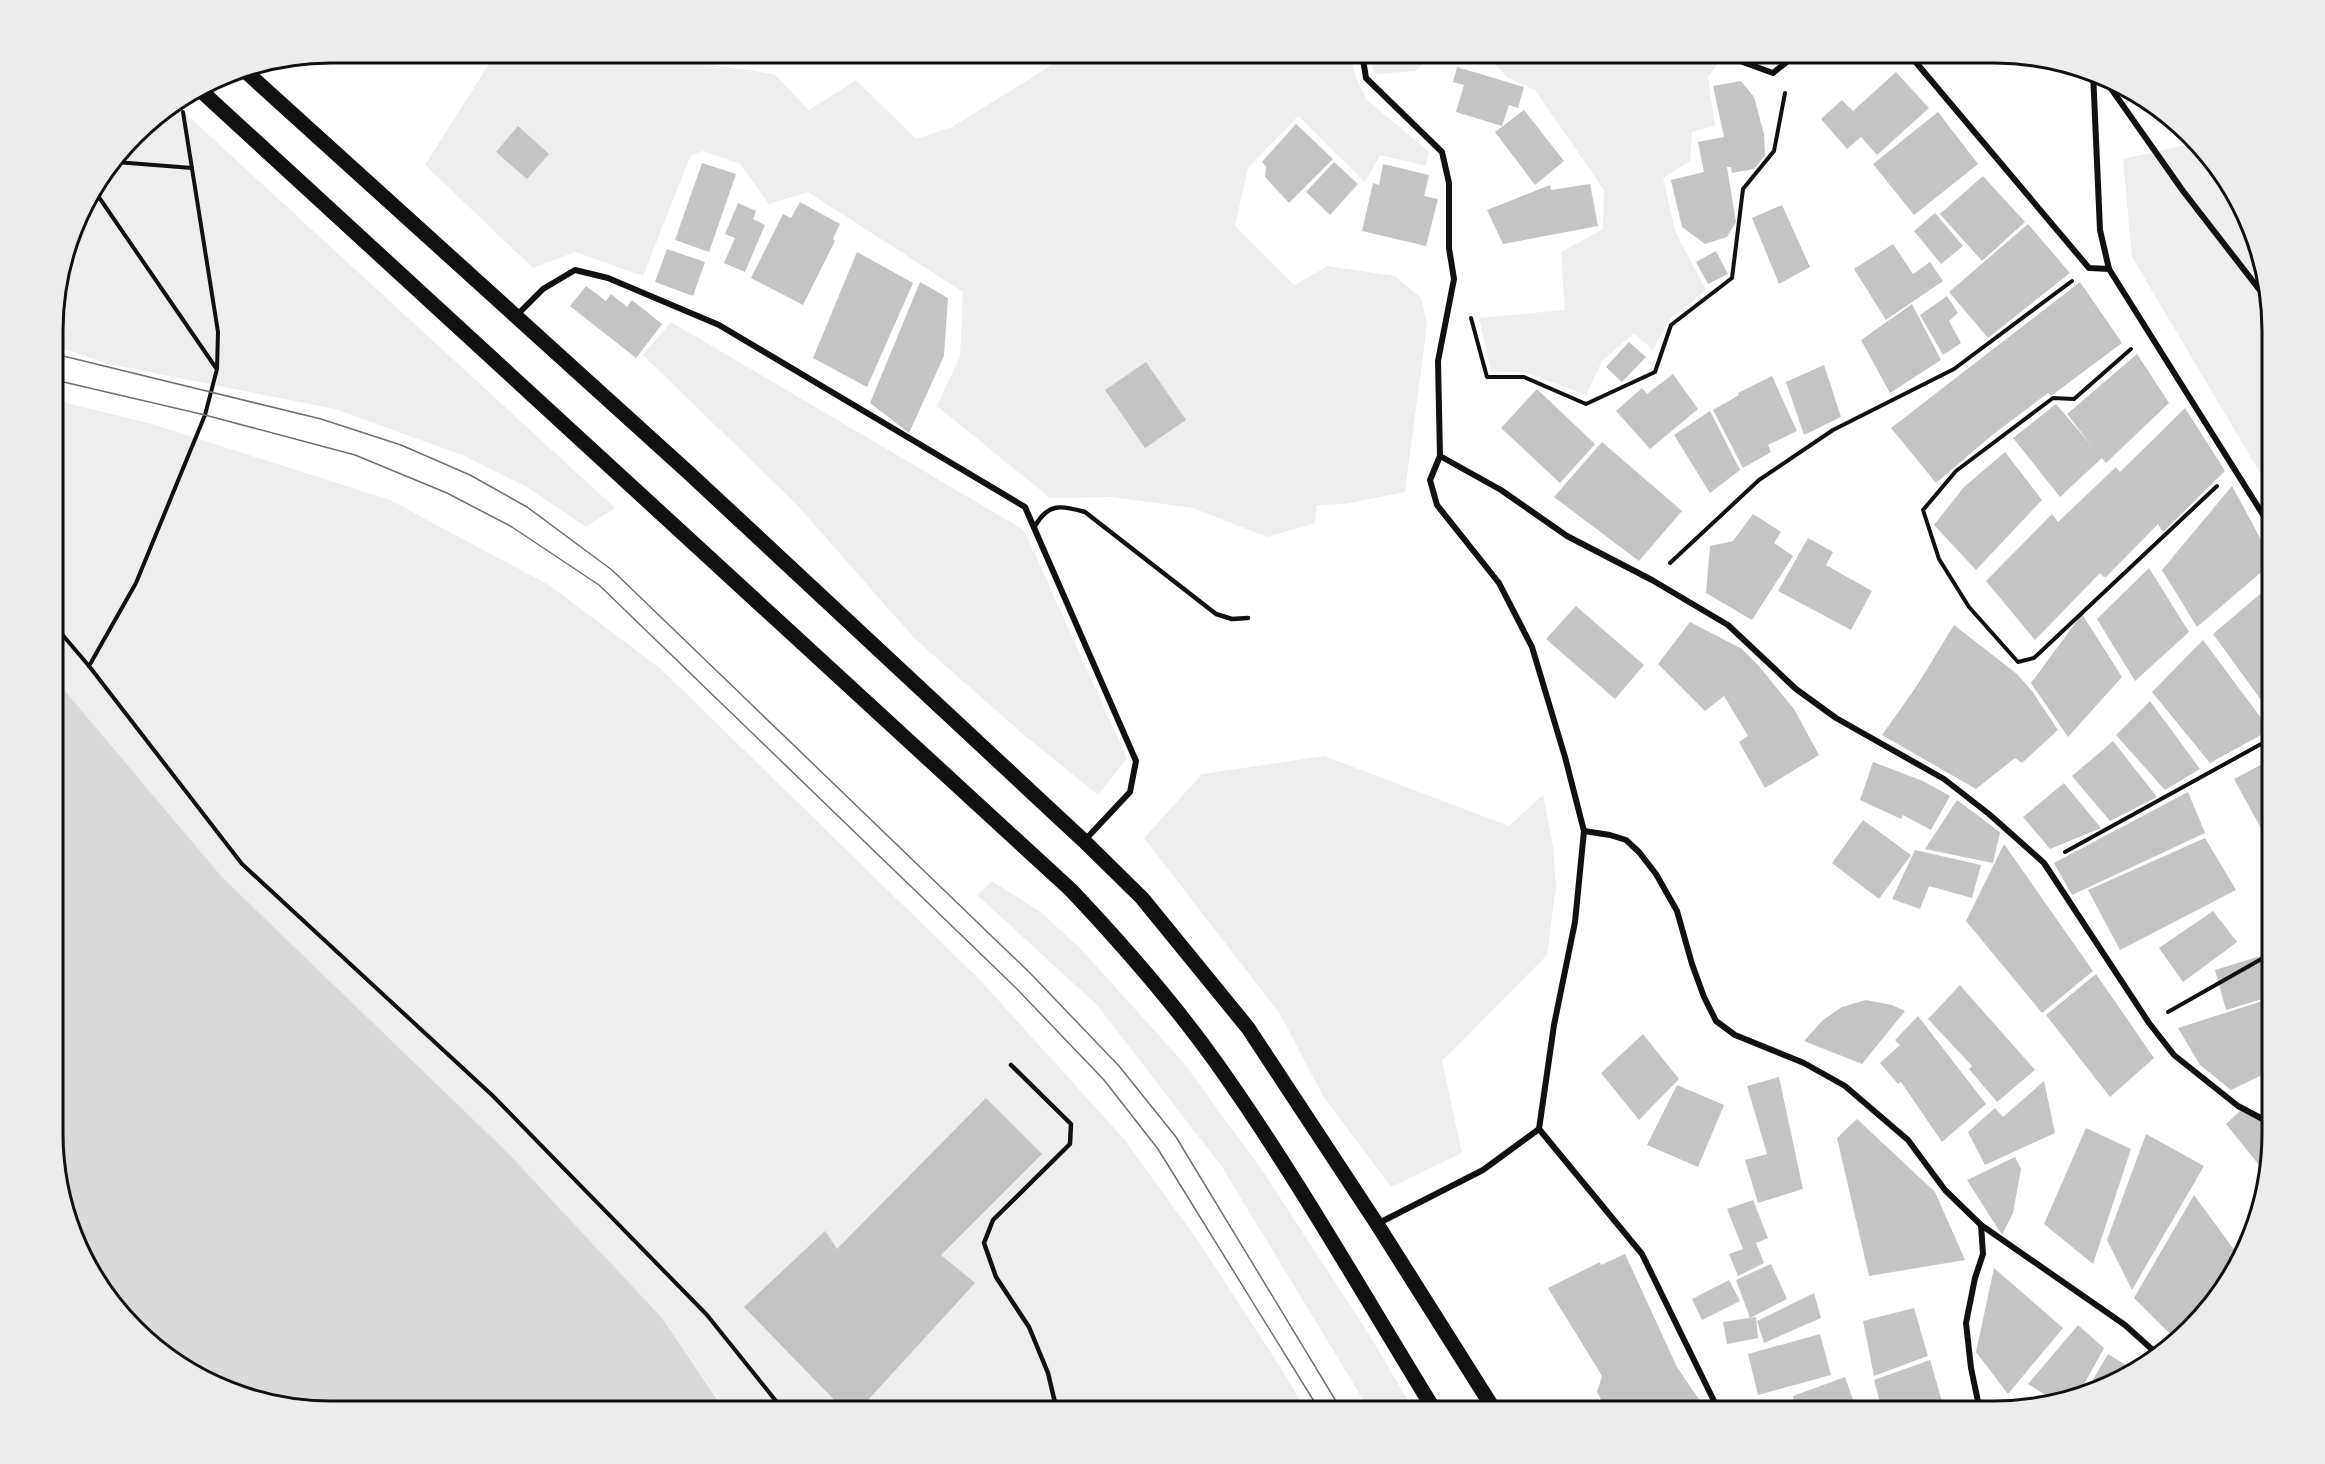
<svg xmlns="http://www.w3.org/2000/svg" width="2325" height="1464" font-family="Inter,sans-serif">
	<rect width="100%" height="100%" fill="#fff"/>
	<g fill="#eee">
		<polygon points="496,53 625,53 774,74 809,110 856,80 916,139 952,127 1071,53 1351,53 1355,76 1367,100 1429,152 1426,166 1380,155 1365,182 1298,116 1248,168 1235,226 1294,285 1328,266 1395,276 1421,298 1427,324 1405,492 1345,504 1317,505 1315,523 1267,537 1193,508 1112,497 1050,498 937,406 960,356 963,292 808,192 769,204 740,164 703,151 691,155 643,276 575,252 533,268 425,165"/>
		<polygon points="1370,53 1437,53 1415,71 1374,74"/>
		<polygon points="1484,53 1694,53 1717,65 1708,77 1715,126 1692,132 1690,161 1663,178 1675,231 1706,290 1669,320 1653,350 1634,333 1602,361 1586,395 1527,373 1491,371 1479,318 1565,310 1561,252 1603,229 1604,190 1535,90 1508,78"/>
		<polygon points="175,104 615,508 586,527 527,487 462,455 335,409 108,364 55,346 55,295 81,207 147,122"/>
		<polygon points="2190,144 2235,192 2272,313 2272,493 2132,257 2123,159"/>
		<polygon points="671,322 1024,530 1127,758 1098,795 1024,735 915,639 797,505 643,355"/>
		<polygon points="55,400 152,424 390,500 549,585 661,669 981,981 1124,1139 1196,1238 1281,1368 1306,1411 726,1411 662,1318 507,1152 222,877 55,679"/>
		<polygon points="1324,756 1509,826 1543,795 1553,846 1556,887 1547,955 1442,1061 1462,1153 1391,1187 1323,1096 1280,1014 1144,838 1202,774"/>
		<polygon points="992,881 1038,910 1079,947 1183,1062 1262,1170 1370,1336 1414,1411 1370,1411 1222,1167 1097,1005 977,895"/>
	</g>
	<polygon fill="#d9d9d9" points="55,679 222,877 507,1152 662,1318 725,1411 330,1411 242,1397 176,1365 99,1288 55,1169"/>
	<g fill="#c4c4c4">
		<polygon points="1457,67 1524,87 1518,108 1509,105 1502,126 1456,112 1464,85 1453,82"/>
		<polygon points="1896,72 1929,108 1877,155 1861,137 1847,149 1821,119 1842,100 1853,111"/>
		<polygon points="1741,81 1754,97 1764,134 1765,155 1754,169 1732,173 1731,167 1727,167 1736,222 1727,237 1705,244 1682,227 1671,180 1704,172 1698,142 1724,137 1713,86"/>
		<polygon points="1524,110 1564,161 1535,185 1495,132"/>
		<polygon points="1938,112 1978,164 1914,215 1873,164"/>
		<polygon points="1296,124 1333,159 1289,203 1265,177 1266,167 1262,162"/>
		<polygon points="518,126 549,154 527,179 496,152"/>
		<polygon points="1334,162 1358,184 1330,215 1306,192"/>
		<polygon points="702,163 736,174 709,252 675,240"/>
		<polygon points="1383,164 1429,175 1424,196 1438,199 1426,246 1362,231 1373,183 1379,185"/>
		<polygon points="1983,176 2025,222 1982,261 1940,214"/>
		<polygon points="1590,184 1598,226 1503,244 1487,210 1550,185 1551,190"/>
		<polygon points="800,202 840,224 833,239 835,241 803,305 751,278 783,214 791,218"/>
		<polygon points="738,203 756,211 753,219 765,225 745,272 724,263 735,238 725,234"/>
		<polygon points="1782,205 1810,267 1779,284 1752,218"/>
		<polygon points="1935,213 1963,246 1941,264 1914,231"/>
		<polygon points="2028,224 2070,273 1988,338 1949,292"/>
		<polygon points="1893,244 1913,274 1930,262 1943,281 1886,320 1854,269"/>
		<polygon points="667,249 705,262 693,296 655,282"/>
		<polygon points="1716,251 1728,274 1708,284 1696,262"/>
		<polygon points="857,252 913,283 867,387 813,358"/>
		<polygon points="920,282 948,298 944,356 909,433 870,403"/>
		<polygon points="2080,282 2122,343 2051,396 2048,393 1991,436 1936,483 1891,428"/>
		<polygon points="586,286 606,301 611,294 627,307 632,300 662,324 636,358 570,306"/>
		<polygon points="1947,296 1958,313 1949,321 1961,343 1943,355 1920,315"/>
		<polygon points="1912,304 1941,360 1890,393 1861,340"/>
		<polygon points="1629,342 1646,357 1622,382 1606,367"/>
		<polygon points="2137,354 2169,403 2106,463 2102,458 2060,497 2013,438 2056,404 2092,446 2067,414"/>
		<polygon points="1146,362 1186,420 1145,448 1105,390"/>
		<polygon points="1824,365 1841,417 1804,435 1786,382"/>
		<polygon points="1673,374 1698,409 1650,449 1616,411 1642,388 1647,394"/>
		<polygon points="1772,376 1797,431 1768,445 1771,452 1743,468 1713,410 1739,395 1738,393"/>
		<polygon points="1537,389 1595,444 1560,483 1501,428"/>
		<polygon points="2185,408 2225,471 2163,532 2158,524 2105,578 2100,573 2035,640 1986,581 2052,514 2058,522 2116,467 2120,472"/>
		<polygon points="1710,411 1740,470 1710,493 1674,435"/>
		<polygon points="1602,442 1682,511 1639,561 1554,497"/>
		<polygon points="2005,452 2042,500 1976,570 1934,525 1964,487"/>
		<polygon points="2232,486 2272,560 2272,563 2197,627 2162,570"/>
		<polygon points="1753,514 1781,532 1774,543 1793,556 1752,620 1706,593 1710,546 1733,541"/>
		<polygon points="1808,538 1833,552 1826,565 1872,591 1851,630 1778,591"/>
		<polygon points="2149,568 2189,632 2135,681 2097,619"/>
		<polygon points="2272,584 2272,715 2213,634"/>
		<polygon points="1576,606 1644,665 1615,699 1546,639"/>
		<polygon points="2082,614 2122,677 2068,737 2031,683"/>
		<polygon points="1690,622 1742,649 1758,665 1794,709 1819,755 1765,788 1739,742 1748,736 1724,696 1705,711 1658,664"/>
		<polygon points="1954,625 2017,674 2032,691 2058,730 2022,763 2015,758 1976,789 1882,735 1916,687"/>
		<polygon points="2203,640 2270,730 2210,763 2152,692"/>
		<polygon points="2150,701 2200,769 2165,790 2116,735"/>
		<polygon points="2113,741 2157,797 2110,821 2072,776"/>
		<polygon points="2272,759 2272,839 2268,841 2234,779"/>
		<polygon points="1873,762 1923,781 1950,796 1931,830 1903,815 1901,819 1860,800"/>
		<polygon points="2064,783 2101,828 2050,849 2023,817"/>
		<polygon points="2188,792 2205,833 2072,895 2054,863"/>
		<polygon points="1957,800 2000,832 1993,863 1925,849"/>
		<polygon points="1863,820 1911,855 1879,899 1832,863"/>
		<polygon points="2205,838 2236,890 2120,950 2088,890"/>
		<polygon points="2004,844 2093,971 2042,1013 1966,921"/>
		<polygon points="1915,850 1981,865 1972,898 1929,886 1920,909 1892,899"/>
		<polygon points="2213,911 2237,942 2183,982 2159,948"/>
		<polygon points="2267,954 2272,970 2272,996 2226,1010 2215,970"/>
		<polygon points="2096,974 2154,1058 2110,1097 2046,1015"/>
		<polygon points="1960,985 2035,1070 1997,1102 1969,1069 1972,1066 1928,1019"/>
		<polygon points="2272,998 2272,1070 2231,1090 2200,1065 2178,1028"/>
		<polygon points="1866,1000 1892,1005 1905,1011 1862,1064 1804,1041 1823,1020 1842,1007"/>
		<polygon points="1918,1016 1986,1104 1942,1142 1901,1082 1898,1084 1880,1063 1900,1045 1895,1040"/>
		<polygon points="1643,1034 1679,1079 1639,1120 1601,1073"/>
		<polygon points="1779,1077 1803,1189 1758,1203 1745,1160 1767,1154 1747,1086"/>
		<polygon points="2044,1081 2055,1133 1985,1165 1968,1132 1995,1108 2003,1117"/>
		<polygon points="1677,1085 1724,1105 1698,1167 1647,1145"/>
		<polygon points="986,1098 1042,1154 941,1255 975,1283 858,1411 845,1411 744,1307 825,1231 837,1249"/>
		<polygon points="2240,1111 2272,1127 2272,1151 2267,1175 2226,1124"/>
		<polygon points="1857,1119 1935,1192 1965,1260 1869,1276 1837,1138"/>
		<polygon points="2086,1128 2131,1149 2093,1264 2044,1224"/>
		<polygon points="2146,1134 2204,1166 2132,1290 2107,1240"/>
		<polygon points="2015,1157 2021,1169 2013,1213 2002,1235 1967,1180"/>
		<polygon points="2194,1195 2240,1258 2226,1288 2173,1337 2134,1298"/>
		<polygon points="1753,1200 1768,1238 1756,1243 1764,1263 1738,1276 1729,1254 1743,1249 1727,1209"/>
		<polygon points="1625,1254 1677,1367 1707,1411 1607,1411 1597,1392 1602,1376 1548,1288 1600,1262 1601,1265"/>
		<polygon points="1771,1264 1787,1299 1750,1318 1736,1280"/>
		<polygon points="1994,1268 2063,1328 2008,1394 1976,1352"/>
		<polygon points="1729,1280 1740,1301 1702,1320 1692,1299"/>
		<polygon points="1814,1293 1821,1318 1764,1343 1757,1321"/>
		<polygon points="1914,1308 1928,1356 1874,1376 1863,1321"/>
		<polygon points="1756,1317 1758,1338 1727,1344 1723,1322"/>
		<polygon points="2078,1325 2104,1348 2081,1390 2052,1399 2028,1384"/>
		<polygon points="1820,1334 1831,1375 1758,1395 1748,1354"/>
		<polygon points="2108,1354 2136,1371 2133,1374 2088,1388"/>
		<polygon points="1930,1360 1944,1408 1940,1411 1882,1411 1874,1380"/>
		<polygon points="1845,1377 1857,1411 1796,1411 1793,1396"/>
	</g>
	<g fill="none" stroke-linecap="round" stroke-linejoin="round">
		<g stroke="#111" stroke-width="4">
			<polyline points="1820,61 1832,53"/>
			<polyline points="116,162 192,168"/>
			<polyline points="94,190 216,368"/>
			<polyline points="1471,318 1487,377 1524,377 1586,404 1655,372 1671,325 1732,278 1743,189 1774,151 1785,93"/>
			<polyline points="2131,349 2074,399 2053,398 1956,471 1923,510 1939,559 1969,607 2018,662 2034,658 2217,486"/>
			<polyline points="1670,563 1759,480 1833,430 1954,369 2072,281"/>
			<polyline points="55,626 89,666 242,864 493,1096 707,1315 784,1411"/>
			<polyline points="89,666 136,583 205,415 217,369 218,332 183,112"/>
			<polyline points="2065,852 2272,738"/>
			<polyline points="2168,1012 2272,953"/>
		</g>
		<g stroke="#111" stroke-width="4.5">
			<path d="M1035,526c13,-23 26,-21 50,-14l131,102 16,5 16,-1"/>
			<polyline points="1011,1065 1071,1124 1070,1144 993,1220 984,1243 996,1277 1029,1327 1048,1373 1057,1411"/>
		</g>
		<g stroke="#111" stroke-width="6">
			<polyline points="1362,53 1366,78 1442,152 1449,183 1449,248 1454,279 1438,361 1440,456 1430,480 1437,505 1499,583 1532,647 1565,757 1584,831 1575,922 1554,1025 1539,1129 1483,1170 1377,1224"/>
			<polyline points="1718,53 1773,73 1798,53"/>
			<polyline points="1908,53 2089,268 2109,269"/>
			<polyline points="2093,72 2100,230 2109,269 2272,529"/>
			<polyline points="2099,75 2105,80 2183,191 2269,302"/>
			<polyline points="517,315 543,289 575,270 608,278 719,325 1025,507 1136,761 1130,792 1085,840"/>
			<polyline points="1440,456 1501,490 1567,536 1652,580 1728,625 1796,689 1836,718 1944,779 1989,814 2044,863 2149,1023 2174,1055 2238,1106 2272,1124"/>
			<polyline points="1584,831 1610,835 1626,840 1639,852 1656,874 1677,911 1692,964 1704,997 1716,1021 1735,1035 1804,1063 1845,1086 1908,1140 1945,1190 1981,1225 2125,1325 2156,1353"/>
			<polyline points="1539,1129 1642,1254 1715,1403"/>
			<polyline points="1980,1411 1971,1368 1966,1323 1975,1278 1983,1254 1981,1225"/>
		</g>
		<g stroke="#111" stroke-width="15">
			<polyline points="244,70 689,473 1084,841 1142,898 1248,1028 1377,1224 1495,1411"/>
			<path d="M199,89l872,801c51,54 101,111 144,171 79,111 148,233 220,350"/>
		</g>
		<g stroke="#707070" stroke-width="1.5">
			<polyline points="55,354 321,419 401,445 470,475 527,507 612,570 1030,973 1119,1066 1176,1137 1342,1411"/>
			<polyline points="55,380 205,415 355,455 447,493 512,527 599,585 1016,988 1104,1080 1158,1149 1320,1411"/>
		</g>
	</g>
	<path d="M0 0H2325V1464H0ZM331 63H1994A268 268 0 0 1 2262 331V1133A268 268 0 0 1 1994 1401H331A268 268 0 0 1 63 1133V331A268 268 0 0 1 331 63Z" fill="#ececec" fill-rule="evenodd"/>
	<path fill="none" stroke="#111" stroke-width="3" d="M331 63H1994A268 268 0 0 1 2262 331V1133A268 268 0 0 1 1994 1401H331A268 268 0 0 1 63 1133V331A268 268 0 0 1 331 63Z"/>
</svg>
